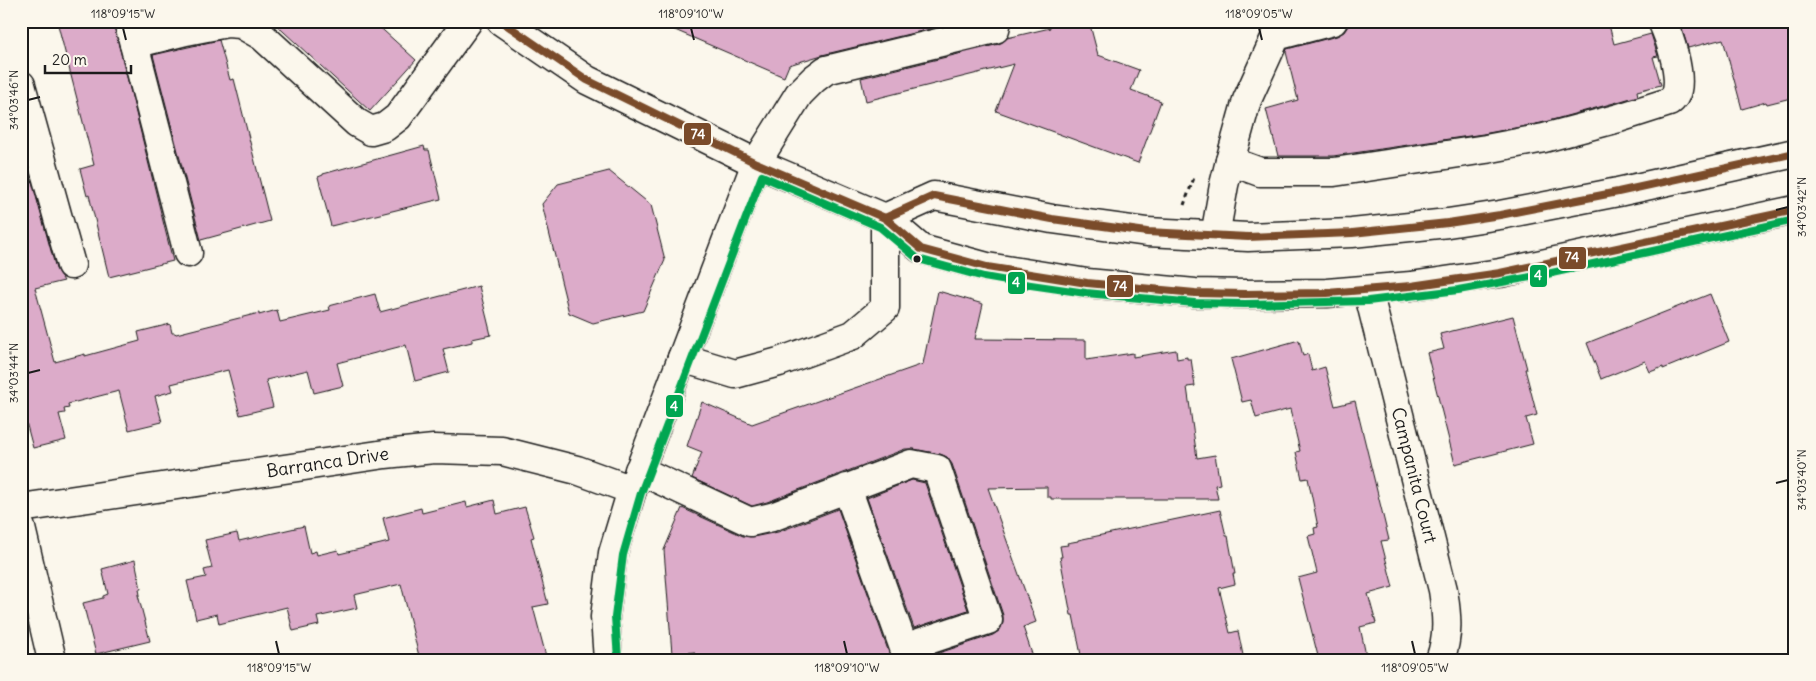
<svg xmlns="http://www.w3.org/2000/svg" width="1816" height="681" font-family="Delius,sans-serif">
	<rect width="100%" height="100%" fill="#fbf7ec"/>
	<filter id="ink" filterUnits="userSpaceOnUse"><feTurbulence type="fractalNoise" baseFrequency=".02" numOctaves="2"/><feDisplacementMap in="SourceGraphic" scale="10" xChannelSelector="R" yChannelSelector="G"/><feConvolveMatrix kernelMatrix="1 2 1 2 8 2 1 2 1" color-interpolation-filters="sRGB"/></filter>
	<g filter="url(#ink)">
		<g fill="#dcabc9" stroke="#1c1c1c">
			<polygon points="57,21 113,21 173,261 109,277 89,195 87,196 80,169 94,165"/>
			<polygon points="272,21 373,21 416,60 370,111"/>
			<polygon points="654,21 959,21 959,22 822,55 789,65 784,77"/>
			<polygon points="1048,21 1089,21 1098,55 1139,70 1131,90 1161,101 1138,163 996,111 1014,64 866,101 861,78 999,44 1007,38 1050,28"/>
			<polygon points="1365,21 1608,21 1614,44 1651,34 1658,56 1653,57 1661,85 1637,91 1638,96 1614,103 1541,123 1483,134 1333,156 1278,156 1266,109 1298,100 1286,52 1287,49 1337,36 1344,32 1348,26"/>
			<polygon points="1686,21 1795,21 1795,97 1767,104 1766,102 1742,109 1723,39 1688,48 1681,26 1686,25"/>
			<polygon points="219,40 230,80 234,79 270,221 201,240 153,55"/>
			<polygon points="424,146 425,150 429,150 441,199 331,226 318,177 323,175 323,174"/>
			<polygon points="23,149 56,269 64,281 35,288 55,362 85,354 85,356 140,341 138,332 170,324 172,333 175,333 176,334 259,313 259,315 277,310 280,322 330,310 329,306 375,294 380,312 479,286 491,335 472,339 472,342 443,349 449,372 415,381 406,345 337,363 343,386 314,393 308,370 266,380 273,407 240,415 228,370 171,384 173,391 155,396 162,422 129,430 119,391 68,404 69,408 64,409 65,413 59,414 66,440 33,448 21,403 21,150"/>
			<polygon points="609,171 651,205 665,260 643,311 593,323 569,313 542,204 558,184"/>
			<polygon points="938,291 983,304 975,339 1086,340 1086,360 1133,353 1133,357 1176,350 1177,359 1187,357 1187,359 1191,359 1195,386 1187,387 1197,458 1215,455 1220,484 1215,485 1218,499 1051,499 1051,497 1047,497 1047,487 988,488 1036,622 1023,627 1034,660 918,660 993,635 1000,630 1003,623 1003,615 952,464 947,457 940,454 914,449 905,449 767,502 752,506 692,478 702,452 687,446 702,402 752,424 923,364"/>
			<polygon points="1710,294 1729,342 1663,369 1663,367 1650,372 1645,361 1601,379 1587,343"/>
			<polygon points="1513,316 1527,369 1525,369 1537,415 1526,418 1533,444 1455,464 1427,353 1444,349 1440,334"/>
			<polygon points="1299,340 1303,356 1308,354 1312,371 1325,367 1335,406 1355,401 1389,540 1381,541 1393,587 1368,594 1376,623 1360,627 1367,660 1319,660 1298,578 1317,573 1308,536 1315,534 1314,528 1318,527 1308,478 1302,479 1296,452 1300,451 1290,409 1256,418 1251,400 1242,402 1231,359"/>
			<polygon points="912,480 925,483 968,610 914,628 867,498"/>
			<polygon points="494,500 497,514 525,507 534,537 531,538 548,604 533,607 547,660 420,660 401,584 354,595 357,608 317,617 319,625 293,631 287,607 219,624 217,614 196,619 187,581 206,577 204,570 212,568 205,540 237,533 239,541 304,526 310,553 316,551 317,555 338,550 339,554 389,542 383,518 421,508 422,513 466,502 467,507"/>
			<polygon points="682,508 743,536 753,537 778,532 838,509 889,653 894,660 784,660 784,657 747,660 695,660 694,652 672,654 664,550"/>
			<polygon points="1220,510 1226,536 1228,536 1235,574 1233,574 1235,584 1219,588 1230,633 1238,631 1244,660 1082,660 1073,615 1071,615 1060,557 1062,557 1060,546 1068,545 1067,543 1078,541 1078,540"/>
			<polygon points="135,560 141,589 139,589 140,595 138,595 150,641 96,654 83,603 103,598 103,596 108,594 102,569"/>
		</g>
		<g fill="none" stroke-linecap="round" stroke-linejoin="round">
			<g stroke="#1c1c1c" stroke-width="31">
				<g id="minor">
					<polyline points="128,21 134,44 186,31 227,23 241,24 262,36 357,123 371,131 385,127 398,117 468,21"/>
					<polyline points="134,44 188,253"/>
					<polyline points="21,85 71,265"/>
					<polyline points="1230,161 1247,100 1276,36 1333,21"/>
					<path d="M1215,236l9,-51 6,-24 30,11h74l152,-23 58,-11 75,-20 50,-16c4,-3 7,-6 8,-12 4,-18 -7,-52 -15,-69"/>
					<path id="s1" d="M1368,291l75,299c4,26 6,45 -3,70"/>
					<polyline points="682,358 735,374 779,362 853,335 885,308 885,218"/>
					<polyline points="639,470 750,522 772,517 911,464 937,469 988,620 904,648 847,488"/>
					<path id="s2" d="M21,508l364,-54 49,-5 68,2 75,19 55,20"/>
					<polyline points="21,528 52,660"/>
					<polyline points="608,660 605,617 613,553 632,490 756,163 799,94 814,79 826,70 995,29 997,21"/>
				</g>
			</g>
			<g stroke="#1c1c1c" stroke-width="31">
				<g id="major">
					<polyline points="501,21 587,80 756,163 885,218 921,249 987,267 1087,283 1195,293 1245,294 1327,293 1411,286 1500,273 1795,210"/>
					<polyline points="885,218 934,196 1052,219 1147,232 1248,237 1352,233 1448,223 1500,215 1618,192 1795,153"/>
				</g>
			</g>
			<polyline stroke="#1c1c1c" stroke-width="3" stroke-dasharray="4 4" stroke-linecap="butt" points="1184,205 1195,175"/>
			<use href="#minor" stroke="#fbf7ec" stroke-width="28"/>
			<use href="#major" stroke="#fbf7ec" stroke-width="28"/>
			<g stroke="#fbf7ec" stroke-width="11">
				<g id="bus-1">
					<polyline points="501,21 587,80 756,163 885,218 921,249 987,267 1087,283 1195,293 1245,294 1327,293 1411,286 1500,273 1795,210"/>
					<polyline points="885,218 934,196 1052,219 1147,232 1248,237 1352,233 1448,223 1500,215 1618,192 1795,153"/>
				</g>
			</g>
			<g stroke="#fbf7ec" stroke-width="11">
				<polyline id="bus-2" points="618,659 615,617 623,555 641,493 762,176 880,227 918,259 984,277 1024,284 1086,293 1195,303 1245,304 1368,301 1458,290 1547,274 1795,220"/>
			</g>
			<use href="#bus-1" stroke="#7a4b2a" stroke-width="8"/>
			<use href="#bus-2" stroke="#00a651" stroke-width="8"/>
		</g>
	</g>
	<path fill="none" stroke="#1c1c1c" stroke-width="2" d="M123,28l3,12M691,28l3,12M1259,28l3,12M28,100l12,-3M1776,210l12,-3M28,373l12,-3M1776,483l12,-3M276,641l3,13M844,641l3,13M1412,641l3,13"/>
	<circle fill="#1c1c1c" stroke="#fbf7ec" stroke-width="2" cx="917" cy="259" r="4.5"/>
	<g text-anchor="middle" stroke-width="4.5" stroke-linejoin="round" paint-order="stroke">
		<g font-size="18" fill="#1c1c1c" stroke="#fbf7ec">
			<text dy="6" stroke="none"><textPath href="#s2" startOffset="310">Barranca Drive</textPath></text>
			<text dy="6" stroke="none"><textPath href="#s1" startOffset="190">Campanita Court</textPath></text>
		</g>
	</g>
	<g stroke="#fbf7ec" stroke-width="2">
		<rect x="683" y="122" width="29" height="24" rx="5" fill="#7a4b2a"/>
		<rect x="1558" y="246" width="29" height="24" rx="5" fill="#7a4b2a"/>
		<rect x="1529" y="264" width="19" height="24" rx="5" fill="#00a651"/>
		<rect x="1007" y="271" width="19" height="24" rx="5" fill="#00a651"/>
		<rect x="1106" y="274" width="28" height="24" rx="5" fill="#7a4b2a"/>
		<rect x="665" y="394" width="19" height="24" rx="5" fill="#00a651"/>
	</g>
	<g font-size="14" text-anchor="middle" font-weight="bold" fill="#fff">
		<text x="698" y="139">74</text>
		<text x="1572" y="262">74</text>
		<text x="1538" y="280">4</text>
		<text x="1016" y="287">4</text>
		<text x="1120" y="291">74</text>
		<text x="674" y="411">4</text>
	</g>
	<rect width="1816" height="681" fill="none" stroke="#fbf7ec" stroke-width="55"/>
	<path d="M45 65v8h86v-8" fill="none" stroke="#1c1c1c" stroke-width="2.5"/>
	<text x="52" y="65" font-size="15" fill="#1c1c1c" stroke="#fbf7ec" stroke-width="4" paint-order="stroke">20 m</text>
	<rect x="28" y="28" width="1760" height="626" fill="none" stroke="#1c1c1c" stroke-width="2"/>
	<g font-size="12" text-anchor="middle" fill="#1c1c1c">
		<text x="123" y="18">118°09'15"W</text>
		<text x="691" y="18">118°09'10"W</text>
		<text x="1259" y="18">118°09'05"W</text>
		<text transform="translate(14 100) rotate(-90)" y="4">34°03'46"N</text>
		<text transform="translate(1802 207) rotate(-90)" y="4">34°03'42"N</text>
		<text transform="translate(14 373) rotate(-90)" y="4">34°03'44"N</text>
		<text transform="translate(1802 480) rotate(-90)" y="4">34°03'40"N</text>
		<text x="279" y="672">118°09'15"W</text>
		<text x="847" y="672">118°09'10"W</text>
		<text x="1415" y="672">118°09'05"W</text>
	</g>
</svg>
